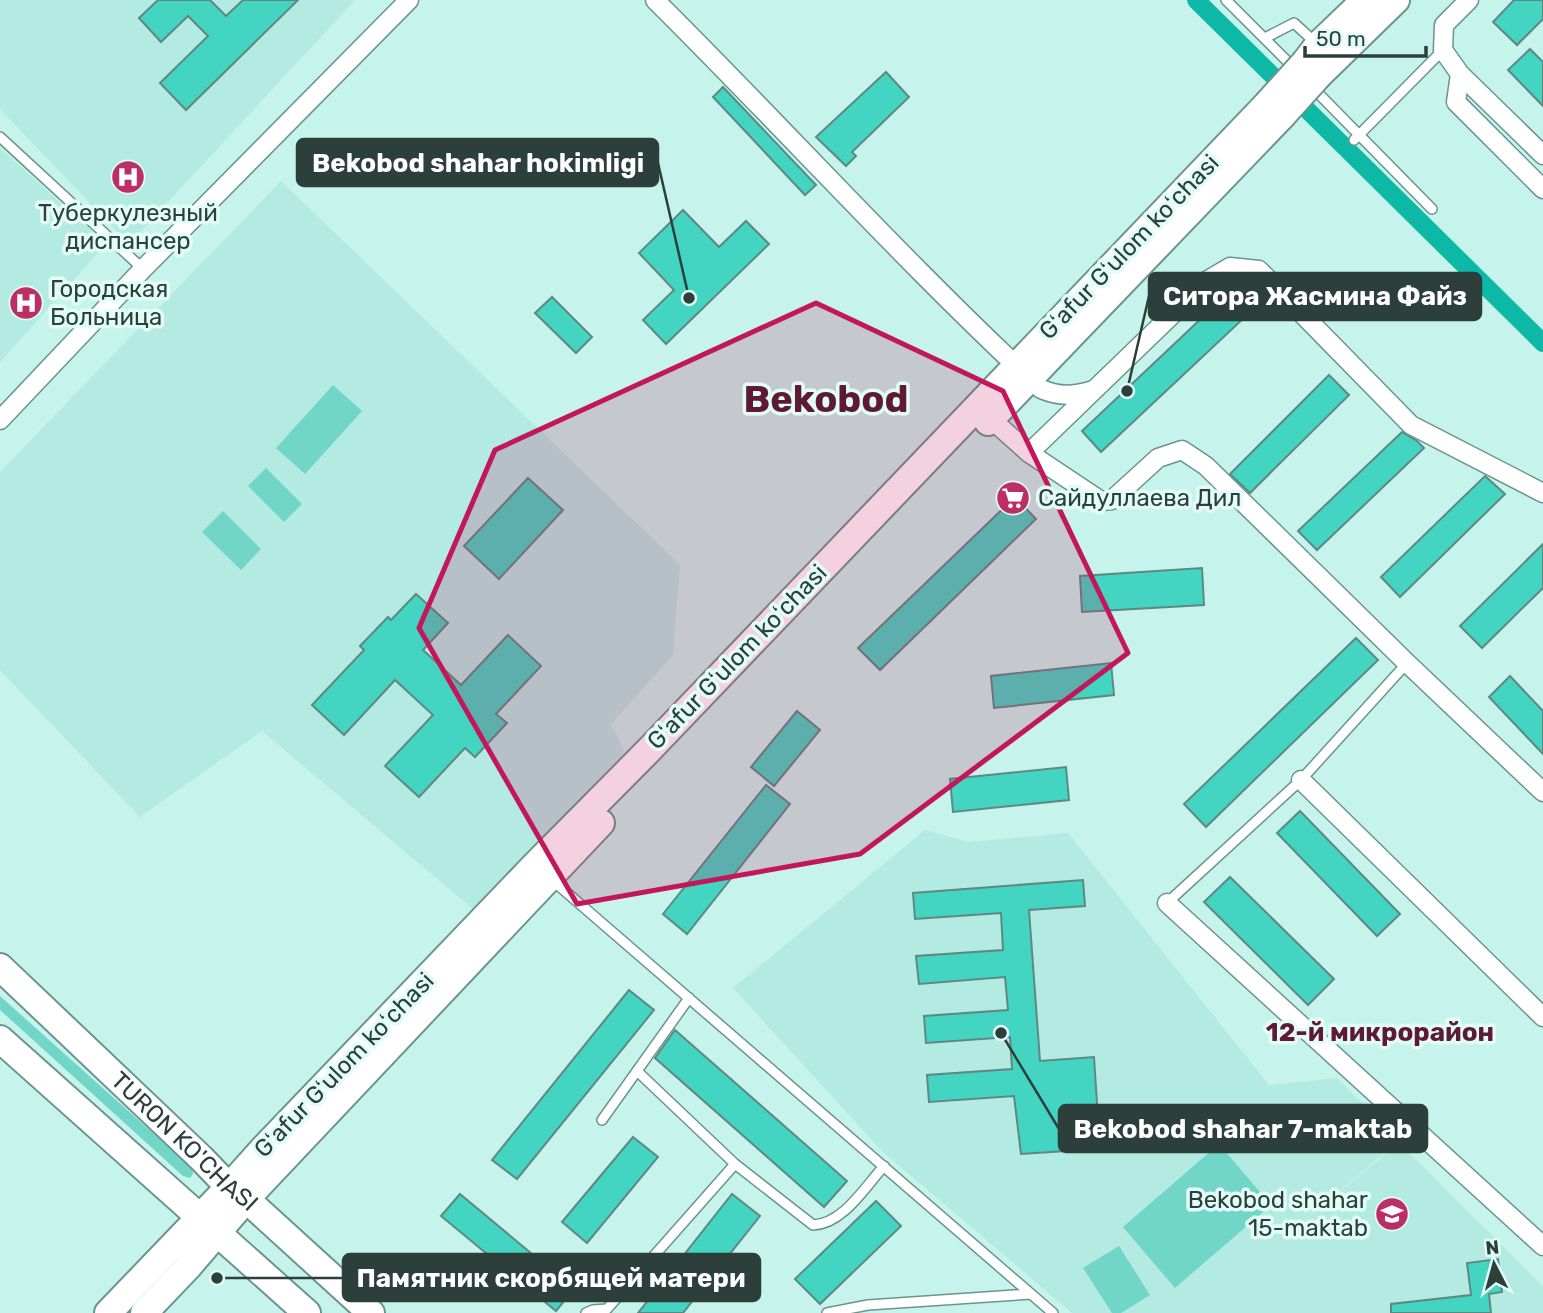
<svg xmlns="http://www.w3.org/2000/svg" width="1543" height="1313" font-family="Rubik,sans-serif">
	<rect width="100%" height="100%" fill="#c6f4ec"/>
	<g fill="#b3eae1">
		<polygon points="0,0 355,0 129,244 0,109"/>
		<polygon points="0,148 106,244 0,362"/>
		<polygon points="281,181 680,565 673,655 611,724 625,752 474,910 262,731 140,817 0,670 0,472"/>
		<polygon points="925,830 969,842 1068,833 1269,1085 1337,1078 1399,1141 1260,1257 1399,1143 1543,1286 1543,1313 1072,1313 883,1152 733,988"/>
	</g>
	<g fill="#71d6c7">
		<polygon points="333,385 362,411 305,474 276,448"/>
		<polygon points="266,468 302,504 284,522 248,486"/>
		<polygon points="223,511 261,549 241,570 202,532"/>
		<polygon points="0,996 192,1168 193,1174 190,1178 183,1176 0,1010"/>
		<polygon points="1219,1144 1271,1205 1175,1288 1123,1227"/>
		<polygon points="1119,1246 1150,1295 1121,1313 1112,1313 1083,1268"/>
	</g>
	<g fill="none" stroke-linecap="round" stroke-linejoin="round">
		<polyline stroke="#0eb8a6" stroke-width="18" points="1196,0 1543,343"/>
	</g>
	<g fill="#44d5c2" stroke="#5e8982" stroke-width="2">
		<polygon points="158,0 210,0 226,16 243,0 298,0 186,110 160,83 208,36 188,16 161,42 139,18"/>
		<polygon points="1514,0 1543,0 1543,19 1517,45 1493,22"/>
		<polygon points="1530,49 1543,62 1543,106 1508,70"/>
		<polygon points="886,72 909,97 852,152 856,156 846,166 816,137"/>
		<polygon points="723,87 816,185 805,195 713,97"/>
		<polygon points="683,210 719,247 746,221 769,244 666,344 643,320 674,290 639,253"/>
		<polygon points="1242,280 1262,301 1101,452 1082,431"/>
		<polygon points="552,297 592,337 576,353 535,313"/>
		<polygon points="1329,375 1349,395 1250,493 1230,474"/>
		<polygon points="1402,432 1417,441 1424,448 1317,550 1298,531"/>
		<polygon points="1485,476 1505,494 1400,597 1381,577"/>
		<polygon points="528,478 563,510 499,579 464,546"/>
		<polygon points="1015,497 1036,519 880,670 858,648"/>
		<polygon points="1543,544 1543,588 1482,648 1460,626"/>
		<polygon points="1202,568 1204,605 1082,612 1080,576"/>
		<polygon points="416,594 448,623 423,650 461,685 508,635 541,666 496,714 507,723 475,757 465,748 419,797 385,766 433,715 395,680 344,735 312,705 364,650 360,646 388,617 391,620"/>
		<polygon points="1356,638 1378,660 1206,827 1184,804"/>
		<polygon points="1111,663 1114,695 994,708 991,676"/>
		<polygon points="1510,676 1543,711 1543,754 1489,697"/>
		<polygon points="797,711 820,730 774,786 751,767"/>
		<polygon points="1066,767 1069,800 953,812 950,779"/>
		<polygon points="766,785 790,804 687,934 663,914"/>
		<polygon points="1300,811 1400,914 1377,936 1277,833"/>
		<polygon points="1230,877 1334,979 1308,1005 1204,902"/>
		<polygon points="1083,880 1085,906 1029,910 1040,1061 1094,1057 1098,1119 1095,1119 1097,1149 1021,1154 1014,1096 929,1102 927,1075 1012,1069 1010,1037 926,1043 924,1016 1008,1010 1005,977 919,984 916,956 1003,950 1001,913 915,919 913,893"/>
		<polygon points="629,990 654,1010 517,1179 492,1160"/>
		<polygon points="675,1030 847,1181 824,1207 655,1058"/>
		<polygon points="633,1137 658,1157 587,1243 562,1222"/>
		<polygon points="460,1194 574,1289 556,1311 441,1216"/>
		<polygon points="732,1194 760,1216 683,1313 638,1313"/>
		<polygon points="876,1201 901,1226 820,1304 795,1279"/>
		<polygon points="1498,1259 1502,1292 1489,1294 1491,1313 1391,1313 1391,1304 1471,1295 1467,1263"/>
	</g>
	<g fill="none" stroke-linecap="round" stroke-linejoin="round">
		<g stroke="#6a958e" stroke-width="12">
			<g id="lane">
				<polyline points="1226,0 1296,70"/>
				<polyline points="1265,38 1294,23 1317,44"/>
				<polyline points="1313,88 1432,209"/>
				<polyline points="0,137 143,269"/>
				<polyline points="1354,140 1443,50"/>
				<polyline points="551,879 1053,1313"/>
				<polyline points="1167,903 1301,780 1407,663"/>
				<path d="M637,1071l98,93 78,61c30,-1 52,-38 71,-59"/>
				<polyline points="602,1120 689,998"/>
				<polyline points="586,1313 593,1310 607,1309 735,1164"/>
				<polyline points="827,1313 868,1305 1031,1294"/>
			</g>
		</g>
		<g stroke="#6a958e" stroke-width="21">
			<g id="street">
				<path d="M655,0c130,129 252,265 386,389 19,8 32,7 52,1"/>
				<polyline points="1469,0 1444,25 1443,50 1460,74 1543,155"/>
				<polyline points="1460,74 1456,102 1543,189"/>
				<polyline points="991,419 1029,453 1101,501 1112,500 1158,458 1182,450 1206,466 1407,663 1543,792"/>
				<polyline points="0,420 143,269 409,0"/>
				<polyline points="1029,453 1208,280 1230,267 1259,270 1411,425 1543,493"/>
				<polyline points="1301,780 1543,1017"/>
				<polyline points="1167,903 1543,1246"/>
			</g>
		</g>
		<g stroke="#6a958e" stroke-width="30">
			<g id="secondary">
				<polyline points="1305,62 1318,45 1365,0"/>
				<polyline points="1319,75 1396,0"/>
				<polyline points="988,422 1282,116"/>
				<path id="s1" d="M0,967l201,191 28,29 17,12 125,114"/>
				<polyline points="0,1039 307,1313"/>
				<polyline points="108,1313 229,1187 264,1148 535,865 648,751 1267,104"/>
				<polyline points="144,1313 188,1267 246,1199 601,823"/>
			</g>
		</g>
		<use href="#lane" stroke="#fff" stroke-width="9"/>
		<use href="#street" stroke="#fff" stroke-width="18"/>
		<use href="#secondary" stroke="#fff" stroke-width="26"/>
		<g stroke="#6a958e" stroke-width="30" stroke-linecap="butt">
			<g id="secondary-bridge">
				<polyline points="1267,104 1305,62"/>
				<polyline points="1282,116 1319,75"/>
			</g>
		</g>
		<use href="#secondary-bridge" stroke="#fff" stroke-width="26"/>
	</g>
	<path fill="#c2185b" fill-opacity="0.2" stroke="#c2185b" stroke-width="5" stroke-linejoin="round" d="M816,303l187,88 125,262 -268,201 -283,50 -158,-276 76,-178z"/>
	<defs>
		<g id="hospital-disc" transform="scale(1.75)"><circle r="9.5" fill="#bb2f64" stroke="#e2fdf8"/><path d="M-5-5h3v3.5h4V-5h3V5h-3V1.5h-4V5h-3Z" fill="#fff"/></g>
		<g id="supermarket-disc" transform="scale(1.75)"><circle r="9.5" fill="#bb2f64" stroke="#e2fdf8"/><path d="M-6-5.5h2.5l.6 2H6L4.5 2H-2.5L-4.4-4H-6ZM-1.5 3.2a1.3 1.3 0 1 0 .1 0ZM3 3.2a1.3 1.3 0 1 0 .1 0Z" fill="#fff"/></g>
		<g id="school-disc" transform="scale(1.75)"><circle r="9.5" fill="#bb2f64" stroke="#e2fdf8"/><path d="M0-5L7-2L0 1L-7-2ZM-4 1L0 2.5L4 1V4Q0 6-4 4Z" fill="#fff"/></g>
	</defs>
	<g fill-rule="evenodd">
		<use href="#hospital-disc" x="128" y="177"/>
		<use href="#hospital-disc" x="26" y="303"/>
		<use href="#supermarket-disc" x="1013" y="498"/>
		<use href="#school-disc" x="1392" y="1214"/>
	</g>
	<g text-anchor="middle" stroke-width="7" stroke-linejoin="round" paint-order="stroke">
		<g font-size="24" fill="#2c3f3b" stroke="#e2fdf8" text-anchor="start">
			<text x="128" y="221" text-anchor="middle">Туберкулезный<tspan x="128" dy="28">диспансер</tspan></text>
			<text x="50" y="297">Городская<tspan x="50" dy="28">Больница</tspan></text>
			<text x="1038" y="506">Сайдуллаева Дил</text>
			<text x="1368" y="1208" text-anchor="end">Bekobod shahar<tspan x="1368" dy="28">15-maktab</tspan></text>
		</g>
		<g font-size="24" fill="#2c3f3b" stroke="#e2fdf8">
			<text transform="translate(1129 247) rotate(-46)" y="8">Gʻafur Gʻulom koʻchasi</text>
			<text transform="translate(737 657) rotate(-46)" y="8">Gʻafur Gʻulom koʻchasi</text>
			<text transform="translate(344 1065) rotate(-46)" y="8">Gʻafur Gʻulom koʻchasi</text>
			<text dy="8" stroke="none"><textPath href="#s1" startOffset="254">TURON KO'CHASI</textPath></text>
		</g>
		<g font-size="26" font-weight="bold" fill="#5e1a32" stroke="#e2fdf8">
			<text x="1380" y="1041">12-й микрорайон</text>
		</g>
		<g font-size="38" font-weight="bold" fill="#5e1a32" stroke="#e2fdf8">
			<text x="826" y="412">Bekobod</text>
		</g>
	</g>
	<path fill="none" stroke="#2c3f3b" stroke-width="2.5" d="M689 298L658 163M1127 391L1149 296M1001 1033L1059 1129M217 1278L343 1278"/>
	<g fill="#2c3f3b" stroke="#e2fdf8" stroke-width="2.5">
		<circle cx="689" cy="298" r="7"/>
		<circle cx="1127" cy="391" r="7"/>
		<circle cx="1001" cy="1033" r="7"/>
		<circle cx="217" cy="1278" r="7"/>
	</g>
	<g fill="#2c3f3b" stroke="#2c3f3b" stroke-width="2.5">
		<rect x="297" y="139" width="361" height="47" rx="7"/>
		<rect x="1149" y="273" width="332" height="47" rx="7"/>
		<rect x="1059" y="1105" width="368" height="47" rx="7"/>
		<rect x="343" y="1254" width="417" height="47" rx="7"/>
	</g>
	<g font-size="26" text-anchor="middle" font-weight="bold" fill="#fff">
		<text x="478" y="172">Bekobod shahar hokimligi</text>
		<text x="1315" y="305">Ситора Жасмина Файз</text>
		<text x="1243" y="1138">Bekobod shahar 7-maktab</text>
		<text x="551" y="1287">Памятник скорбящей матери</text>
	</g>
	<g transform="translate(1494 1264) rotate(354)" stroke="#e2fdf8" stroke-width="5" paint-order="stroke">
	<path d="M0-5L12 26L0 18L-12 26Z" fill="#2c3f3b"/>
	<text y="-10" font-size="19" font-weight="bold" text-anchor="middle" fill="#2c3f3b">N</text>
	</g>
	<path d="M1305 46v10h121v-10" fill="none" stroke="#2c3f3b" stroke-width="3.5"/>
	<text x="1316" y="46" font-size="21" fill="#2c3f3b" stroke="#e2fdf8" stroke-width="5" paint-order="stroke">50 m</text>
</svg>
